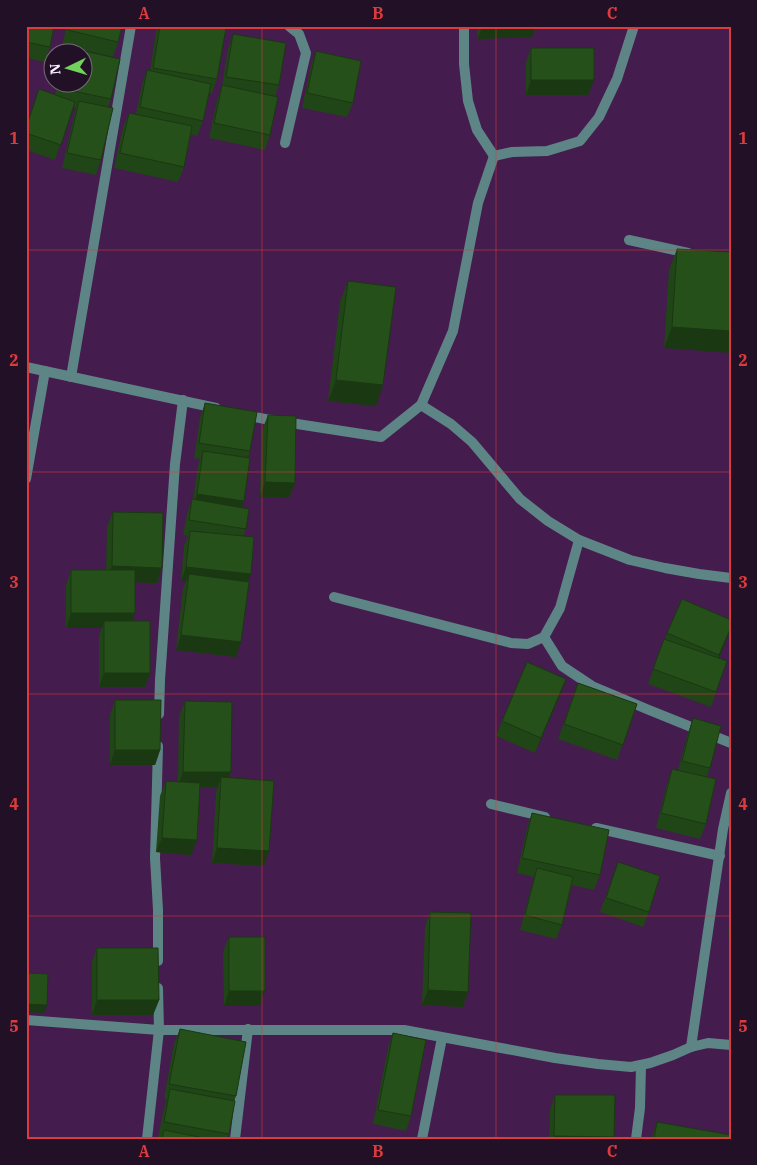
<svg xmlns="http://www.w3.org/2000/svg" width="757" height="1165" font-family="'IBM Plex Serif',serif">
	<rect width="100%" height="100%" fill="#451c4e"/>
	<g fill="none" stroke-linecap="round" stroke-linejoin="round">
		<g stroke="#5e8586" stroke-width="10">
			<polyline points="464,26 464,64 468,101 477,130 494,156"/>
			<polyline points="285,143 306,53 299,34 289,26"/>
			<polyline points="629,240 688,253"/>
			<polyline points="26,367 216,408"/>
			<polyline points="71,377 131,26"/>
			<polyline points="421,405 451,424 472,442 520,499 548,521 579,540 630,560 665,568 699,574 731,578"/>
			<polyline points="245,415 265,419 381,437 421,405 453,331 478,203 494,156 512,152 547,151 580,141 599,117 617,79 634,26"/>
			<polyline points="26,479 45,371"/>
			<polyline points="334,597 511,643 528,644 544,637 560,608 579,540"/>
			<polyline points="544,637 562,666 592,686 649,710 731,743"/>
			<polyline points="159,714 160,680 175,464 183,400"/>
			<polyline points="158,746 155,858 158,910 158,961"/>
			<polyline points="491,804 545,817"/>
			<polyline points="596,828 720,856"/>
			<polyline points="691,1047 723,829 731,793"/>
			<polyline points="147,1139 159,1030 158,988"/>
			<polyline points="235,1139 248,1029"/>
			<polyline points="422,1139 442,1038"/>
			<polyline points="636,1139 640,1108 641,1065"/>
		</g>
		<polyline stroke="#5e8586" stroke-width="10" points="26,1020 159,1030 404,1030 555,1058 598,1064 631,1067 650,1063 673,1055 691,1047 708,1043 731,1045"/>
	</g>
	<g fill="#204516">
		<polygon points="26,26 50,47 45,62 26,58"/>
		<polygon points="67,26 122,26 118,42 113,57 62,45"/>
		<polygon points="158,26 216,26 217,79 212,93 209,93 203,121 197,136 191,134 184,167 178,182 114,168 123,127 129,113 136,114 142,85 147,70 150,71 156,32"/>
		<polygon points="477,26 536,26 532,37 478,39"/>
		<polygon points="233,34 279,85 275,97 270,135 265,150 209,138 217,100 222,86 228,49"/>
		<polygon points="67,47 120,59 111,99 108,107 113,108 101,160 96,175 62,168 74,116 76,108 73,107 55,160 26,150 26,127 39,89 55,95 58,82 82,82 82,52 65,52"/>
		<polygon points="531,48 594,80 588,95 526,95 526,62"/>
		<polygon points="316,51 353,103 347,117 302,108 311,66"/>
		<polygon points="677,249 731,252 664,348 669,270"/>
		<polygon points="348,281 376,406 328,401 340,302"/>
		<polygon points="205,403 250,451 248,458 244,501 242,507 246,529 243,536 248,582 236,657 176,650 183,589 186,582 181,582 184,546 188,536 183,535 187,514 192,499 193,500 198,466 200,459 194,458 200,418"/>
		<polygon points="268,415 295,483 289,498 260,497 262,430"/>
		<polygon points="113,512 162,568 157,583 135,582 133,621 150,673 145,687 99,687 99,635 102,628 66,628 66,585 71,570 106,570 107,527"/>
		<polygon points="731,620 731,628 719,658 727,661 711,707 648,684 667,633"/>
		<polygon points="578,683 637,704 617,760 558,739"/>
		<polygon points="561,693 535,753 496,736 502,721"/>
		<polygon points="115,700 160,750 155,765 110,765 110,715"/>
		<polygon points="185,701 231,772 229,778 269,851 264,866 212,863 216,792 218,787 200,787 197,840 191,855 156,852 160,796 166,781 178,782 179,716"/>
		<polygon points="693,718 710,768 707,777 706,824 700,839 656,828 667,784 672,769 678,770 688,733"/>
		<polygon points="532,813 600,875 594,890 572,885 562,925 556,939 520,930 534,877 517,873 527,828"/>
		<polygon points="618,862 649,912 643,927 600,912"/>
		<polygon points="731,908 731,935 728,935"/>
		<polygon points="430,912 468,992 463,1007 422,1005 425,927"/>
		<polygon points="229,937 260,1006 224,1006 223,952"/>
		<polygon points="97,948 159,1000 153,1015 92,1015 92,962"/>
		<polygon points="180,1029 236,1096 234,1101 229,1134 227,1139 160,1139 161,1137 158,1137 165,1104 167,1099 164,1098 174,1044"/>
		<polygon points="393,1033 411,1116 406,1131 373,1124 388,1048"/>
		<polygon points="555,1095 613,1139 549,1139 550,1110"/>
		<polygon points="657,1122 731,1139 651,1139"/>
	</g>
	<g fill="#1a3812">
		<polygon points="482,26 536,26 532,37 478,39"/>
		<polygon points="531,80 594,80 588,95 526,95"/>
		<polygon points="672,327 731,331 731,353 664,348"/>
		<polygon points="336,380 383,385 376,406 328,401"/>
		<polygon points="265,482 295,483 289,498 260,497"/>
		<polygon points="197,494 244,501 239,516 192,509"/>
		<polygon points="112,566 162,568 157,583 106,581"/>
		<polygon points="186,567 251,574 245,588 189,574 186,582 181,582"/>
		<polygon points="71,613 135,613 130,628 104,621 102,628 66,628"/>
		<polygon points="731,627 728,636 714,670 719,655"/>
		<polygon points="181,635 241,642 236,657 176,650"/>
		<polygon points="104,673 150,673 145,687 99,687"/>
		<polygon points="566,679 561,693 535,753 541,738"/>
		<polygon points="115,750 160,750 155,765 110,765"/>
		<polygon points="183,772 231,772 226,787 221,777 218,787 178,786"/>
		<polygon points="162,838 197,840 191,855 156,852"/>
		<polygon points="217,848 269,851 264,866 212,863"/>
		<polygon points="731,928 731,935 728,935"/>
		<polygon points="428,990 468,992 463,1007 422,1005"/>
		<polygon points="229,991 265,991 260,1006 224,1006"/>
		<polygon points="97,1000 159,1000 153,1015 92,1015"/>
		<polygon points="26,1004 47,1005 44,1013 26,1012"/>
		<polygon points="554,1136 614,1137 613,1139 553,1139"/>
	</g>
	<g fill="#25501a" stroke="#1a3812">
		<polygon points="26,26 54,26 50,47 26,42"/>
		<polygon points="69,26 122,26 118,42 68,30"/>
		<polygon points="160,26 216,26 226,28 217,79 153,68"/>
		<polygon points="233,34 286,43 279,85 226,77"/>
		<polygon points="67,47 120,59 111,99 59,88 60,82 82,82 82,52 66,52"/>
		<rect x="531" y="48" width="63" height="32"/>
		<polygon points="316,51 361,61 353,103 307,93"/>
		<polygon points="147,70 211,84 203,121 140,107"/>
		<polygon points="222,85 278,97 270,135 214,123"/>
		<polygon points="39,89 75,102 61,145 26,133 26,128"/>
		<polygon points="79,101 113,108 101,160 67,153"/>
		<polygon points="129,113 192,126 184,167 120,153"/>
		<polygon points="677,249 731,252 731,331 672,327"/>
		<polygon points="348,281 396,287 383,385 336,380"/>
		<polygon points="205,403 257,412 250,451 199,443"/>
		<polygon points="268,415 296,416 295,483 265,482"/>
		<polygon points="203,451 250,458 244,501 197,494"/>
		<polygon points="192,499 249,509 246,529 189,520"/>
		<polygon points="113,512 163,513 162,568 112,566"/>
		<polygon points="190,531 254,537 251,574 186,567"/>
		<rect x="71" y="570" width="64" height="43"/>
		<polygon points="189,574 249,582 241,642 181,635"/>
		<polygon points="682,599 731,620 731,627 719,655 667,633"/>
		<rect x="104" y="621" width="46" height="52"/>
		<polygon points="664,639 727,661 716,692 653,669"/>
		<polygon points="527,662 566,679 541,738 502,721"/>
		<polygon points="578,683 637,704 623,745 564,724"/>
		<polygon points="115,700 161,700 160,750 115,750"/>
		<polygon points="185,701 232,702 231,772 183,772"/>
		<polygon points="693,718 721,726 710,768 682,761"/>
		<polygon points="672,769 716,779 706,824 661,813"/>
		<polygon points="221,777 274,781 269,851 217,848"/>
		<polygon points="166,781 200,783 197,840 162,838"/>
		<polygon points="532,813 609,830 600,875 522,858"/>
		<polygon points="618,862 660,876 649,912 606,898"/>
		<polygon points="537,868 573,877 562,925 525,915"/>
		<polygon points="430,912 471,913 468,992 428,990"/>
		<rect x="229" y="937" width="36" height="54"/>
		<polygon points="97,948 158,948 159,1000 97,1000"/>
		<polygon points="26,973 48,974 47,1005 26,1004"/>
		<polygon points="180,1029 246,1042 236,1096 169,1084"/>
		<polygon points="393,1033 426,1040 411,1116 378,1110"/>
		<polygon points="170,1089 235,1101 229,1134 164,1122"/>
		<polygon points="555,1095 615,1095 614,1137 554,1136"/>
		<polygon points="657,1122 731,1135 731,1139 654,1139"/>
		<polygon points="164,1130 209,1139 162,1139"/>
	</g>
	<path fill="none" stroke="#da3c3d" stroke-width="1" stroke-opacity="0.55" d="M262,26v1113M496,26v1113M26,250h705M26,472h705M26,694h705M26,916h705"/>
	<rect width="757" height="1165" fill="none" stroke="#221026" stroke-width="55"/>
	<g transform="translate(68 68) rotate(265)"><circle r="24" fill="#221026" stroke="#78697b"/>
	<path d="M0-4L9 19L0 12L-9 19Z" fill="#73d25c"/>
	<text y="-8" font-size="14" font-weight="bold" text-anchor="middle" fill="#f9effb">N</text>
	</g>
	<rect x="28" y="28" width="702" height="1110" fill="none" stroke="#da3c3d" stroke-width="2"/>
	<g font-size="16" text-anchor="middle" font-weight="bold" fill="#da3c3d">
		<text x="144" y="19">A</text>
		<text x="378" y="19">B</text>
		<text x="612" y="19">C</text>
		<text x="14" y="144">1</text>
		<text x="743" y="144">1</text>
		<text x="14" y="366">2</text>
		<text x="743" y="366">2</text>
		<text x="14" y="588">3</text>
		<text x="743" y="588">3</text>
		<text x="14" y="810">4</text>
		<text x="743" y="810">4</text>
		<text x="14" y="1032">5</text>
		<text x="743" y="1032">5</text>
		<text x="144" y="1157">A</text>
		<text x="378" y="1157">B</text>
		<text x="612" y="1157">C</text>
	</g>
</svg>
